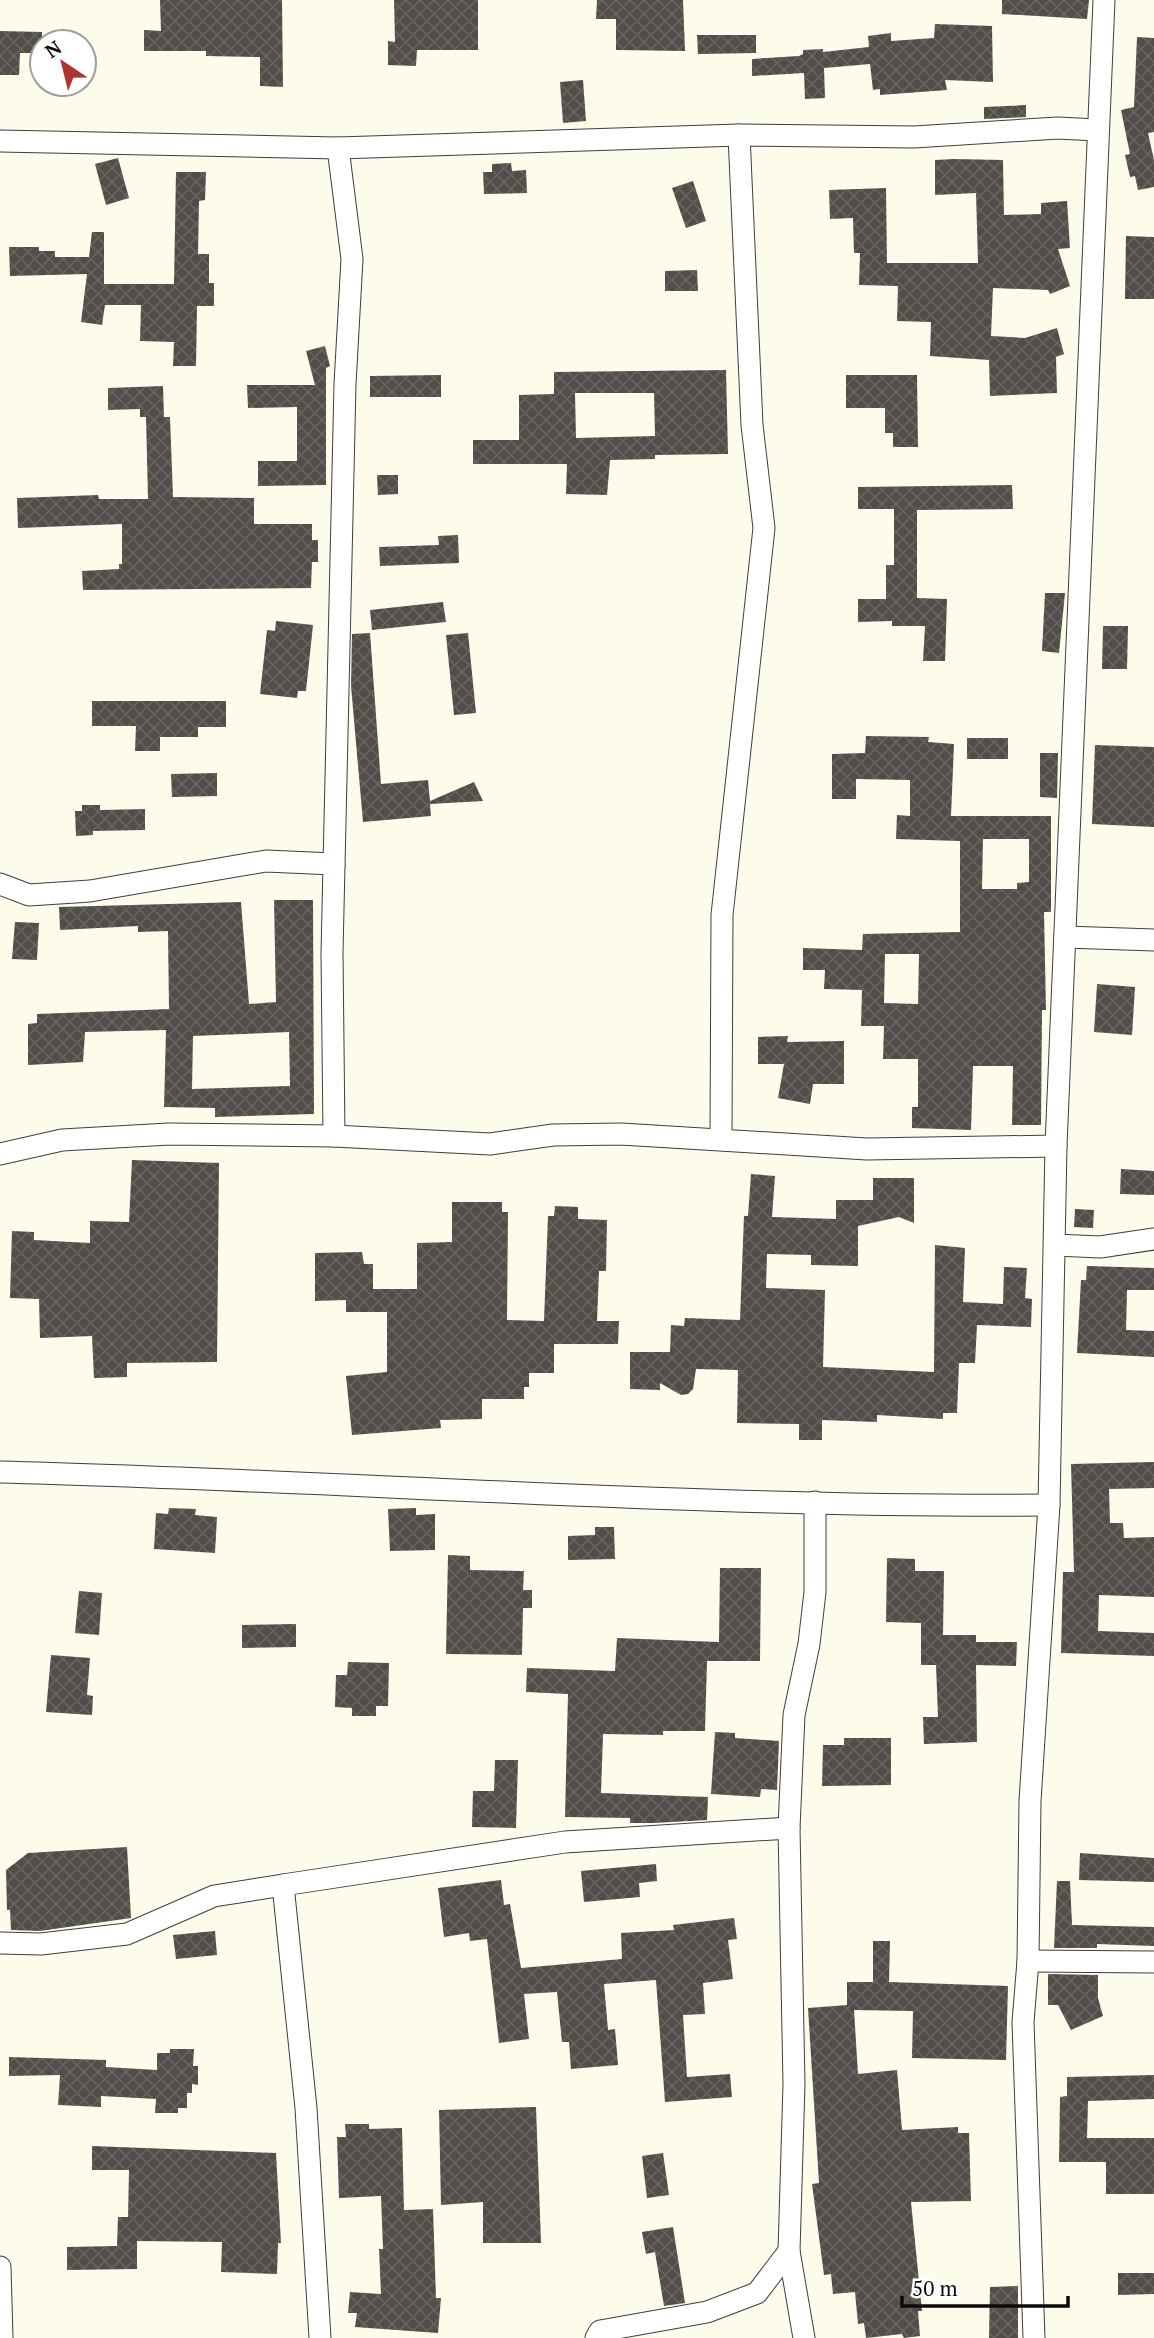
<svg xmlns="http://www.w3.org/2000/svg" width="1154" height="2338" font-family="'PT Serif',serif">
	<defs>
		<pattern id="building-cross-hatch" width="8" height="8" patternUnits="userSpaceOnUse" patternTransform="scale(1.75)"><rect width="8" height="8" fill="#524d48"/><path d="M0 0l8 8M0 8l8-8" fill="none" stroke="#66625e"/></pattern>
	</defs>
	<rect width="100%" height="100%" fill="#fdfbea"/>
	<g fill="url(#building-cross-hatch)" fill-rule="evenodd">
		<polygon points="160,0 282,0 283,87 260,86 260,57 206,56 206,51 144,51 144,30 161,31"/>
		<polygon points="394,0 478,0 478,50 417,50 416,66 388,65 388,41 395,42"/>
		<polygon points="597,0 683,0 685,51 616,50 616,19 596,19"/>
		<polygon points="1002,0 1089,0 1087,19 1002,14"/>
		<polygon points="935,24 992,26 993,82 945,80 947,90 880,95 880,89 873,90 870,64 824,68 825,98 805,99 804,73 752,76 752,59 799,56 803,54 803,50 823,49 823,52 869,47 868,36 891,33 891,41 934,38"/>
		<polygon points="0,31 42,32 42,53 20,53 19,75 0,75"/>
		<polygon points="697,35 756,35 756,53 698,54"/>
		<polygon points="1137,37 1154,38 1154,132 1148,133 1154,160 1154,187 1138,190 1135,176 1130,177 1125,155 1130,154 1121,110 1134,107"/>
		<polygon points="583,80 586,121 563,123 560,82"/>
		<polygon points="1026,105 1026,117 984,119 984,107"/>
		<polygon points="118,158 129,198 106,205 95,164"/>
		<polygon points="954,159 1003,160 1004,215 1041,214 1041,203 1067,201 1070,248 1058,249 1070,286 1050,294 1048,290 993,288 991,336 1025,338 1057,328 1064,354 1056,357 1057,393 990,396 989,360 930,356 931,322 897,321 898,286 859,285 860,253 854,253 853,218 830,219 829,190 886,188 887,263 978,263 976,193 935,195 935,160"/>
		<polygon points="511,163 512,171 526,170 527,193 484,194 483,172 492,172 492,164"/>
		<polygon points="176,172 206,172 205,200 199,201 198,254 209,254 209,283 214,283 214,306 197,306 196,366 173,366 174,342 140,341 141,305 105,305 102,325 81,322 87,274 10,276 9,247 39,247 39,251 55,251 55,257 89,257 92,232 104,232 104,284 174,284"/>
		<polygon points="693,181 706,221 686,228 672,188"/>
		<polygon points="1126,236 1154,237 1154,299 1125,299"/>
		<polygon points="697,270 698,291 665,291 665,271"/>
		<polygon points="325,346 330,366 326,368 326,485 258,486 258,461 297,461 297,407 248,408 247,385 315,385 306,351"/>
		<path d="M726,370l2,84 -73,1v4l-45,1 -3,35 -41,-1 1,-30h-94v-24h46v-45l35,-1v-22zM575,393h79l1,43 -79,2z"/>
		<polygon points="441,375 441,397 370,397 370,376"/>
		<polygon points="846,375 917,375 918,447 893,447 893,433 885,433 885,408 846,408"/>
		<polygon points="163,386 164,417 170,417 173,497 254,498 254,524 312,524 312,540 318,540 318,562 312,562 311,588 83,590 82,571 119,569 119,564 122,564 122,524 18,528 17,498 98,495 99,499 148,499 146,417 140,417 140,409 108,410 108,388"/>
		<polygon points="377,475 398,475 398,494 378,495"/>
		<polygon points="1012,485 1013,509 917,510 917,598 947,599 945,661 923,661 925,626 892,626 892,621 858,622 858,599 886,599 886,565 894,565 894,509 858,509 858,487"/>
		<polygon points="458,535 459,563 380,566 379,547 439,545 438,536"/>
		<polygon points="1045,593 1065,593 1059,653 1042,651"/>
		<polygon points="443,602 446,622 372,630 370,610"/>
		<polygon points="276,621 313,625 306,691 298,691 297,698 260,694 267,630 275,631"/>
		<polygon points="1103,626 1128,626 1127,669 1102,669"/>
		<polygon points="370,633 381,784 428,780 430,801 474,782 483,801 430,804 431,816 363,822 351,686 352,634"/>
		<polygon points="468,633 476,713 454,715 446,635"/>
		<polygon points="92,701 226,701 226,727 198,727 198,737 160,737 160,751 135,751 136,726 92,726"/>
		<path d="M866,736l63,1 -1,5 26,2 -3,72h100v96h-7l2,98h-4l-1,115h-29l1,-59h-40l-2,64 -59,-2v-21h6v-48h-35l1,-33h-23l1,-36 -38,-1 1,-19h-22v-22l59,2 1,-16 97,-2v-91l-64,-2 1,-24 13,1v-36l-54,-1v20h-24v-45l33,-1zM983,839h46v43l-12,1v6h-35zM885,954h34l-1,50 -34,-1z"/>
		<rect x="967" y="738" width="41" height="21"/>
		<polygon points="1095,745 1154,747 1154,827 1092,824"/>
		<polygon points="1040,753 1058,753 1057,798 1040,797"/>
		<polygon points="217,773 217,796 172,797 171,774"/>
		<polygon points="82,805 100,805 100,810 145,809 145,830 93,831 93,835 76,836 75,811 82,811"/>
		<path d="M274,900h39l1,214 -99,3v-9l-51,-1 2,-77 -81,2 -2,30 -55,3v-41l9,-1v-9l132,-5 -1,-78 -30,1v-6l-78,4 -1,-23 182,-5 8,102 27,-2zM289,1032l1,54 -98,3 1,-53z"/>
		<polygon points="15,922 39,923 37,960 12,959"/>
		<polygon points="1097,984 1135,987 1132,1035 1094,1032"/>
		<polygon points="788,1036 787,1042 844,1041 844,1084 813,1084 810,1104 778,1098 784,1064 758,1064 758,1037"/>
		<polygon points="132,1160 219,1163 217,1362 127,1363 127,1377 94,1378 92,1336 40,1338 39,1299 10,1298 12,1231 34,1232 34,1240 90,1243 90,1221 129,1222"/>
		<polygon points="1121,1169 1154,1171 1154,1195 1120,1194"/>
		<polygon points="751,1174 775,1176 772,1217 836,1219 836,1200 873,1200 873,1178 914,1178 914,1223 899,1217 858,1226 858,1266 811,1265 811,1255 767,1254 766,1288 825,1290 823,1367 934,1372 935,1245 965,1248 963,1302 1003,1304 1004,1267 1027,1268 1025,1298 1032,1299 1031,1327 977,1325 975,1363 959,1363 957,1413 943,1413 943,1419 877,1415 877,1422 822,1420 822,1440 799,1440 799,1424 737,1423 738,1370 696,1369 693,1389 688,1394 681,1395 660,1383 660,1390 630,1389 630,1352 670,1352 671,1325 684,1326 685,1318 740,1320 744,1216 748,1216"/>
		<polygon points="452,1202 502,1202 502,1212 508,1212 507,1320 544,1321 548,1216 554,1216 555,1206 578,1207 578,1219 607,1220 606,1271 599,1271 597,1321 619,1321 618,1344 554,1344 554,1373 529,1373 529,1387 524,1387 524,1399 482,1399 482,1419 440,1420 441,1428 352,1435 346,1376 387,1372 387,1312 346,1312 346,1300 315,1301 315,1253 362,1252 364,1264 373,1264 373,1289 417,1289 417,1243 452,1242"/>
		<polygon points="1075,1209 1094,1210 1093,1228 1074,1227"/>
		<polygon points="1087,1266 1154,1268 1154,1290 1127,1290 1126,1330 1154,1331 1154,1357 1077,1353 1081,1280 1086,1280"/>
		<polygon points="1154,1462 1154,1488 1109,1489 1110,1523 1123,1523 1124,1538 1154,1537 1154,1597 1099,1595 1098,1631 1154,1633 1154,1656 1061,1653 1063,1572 1074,1572 1071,1464"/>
		<polygon points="169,1508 196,1509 195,1515 217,1517 215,1553 154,1549 156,1513 168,1514"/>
		<polygon points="416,1508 416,1515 435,1514 435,1550 390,1551 388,1509"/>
		<polygon points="595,1527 614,1527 615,1559 568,1560 568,1536 595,1535"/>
		<polygon points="448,1555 470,1556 470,1570 524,1571 523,1590 532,1590 532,1608 523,1608 522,1655 446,1654"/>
		<polygon points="887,1558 915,1559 915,1571 944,1571 943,1635 976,1635 976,1642 1017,1642 1016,1666 976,1665 977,1742 924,1744 923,1717 938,1717 936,1665 921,1665 921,1623 886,1622"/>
		<polygon points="720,1568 761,1568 760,1661 707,1661 705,1731 663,1731 663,1735 603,1734 601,1793 708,1797 707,1820 654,1823 630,1823 630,1818 565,1817 568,1694 526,1692 527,1668 615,1671 617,1638 719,1642"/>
		<polygon points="79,1591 102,1593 99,1635 75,1633"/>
		<polygon points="296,1624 296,1647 242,1648 242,1625"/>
		<polygon points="51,1655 90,1658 87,1695 93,1696 92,1715 46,1712"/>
		<polygon points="348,1662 389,1663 388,1706 376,1706 376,1716 352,1716 352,1708 335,1707 336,1675 347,1675"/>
		<polygon points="715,1732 735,1733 735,1738 779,1741 777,1790 761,1789 760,1797 711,1794"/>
		<polygon points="844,1738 891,1738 891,1785 822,1786 823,1745 844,1745"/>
		<polygon points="495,1760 518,1760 516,1828 472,1827 473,1791 494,1791"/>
		<polygon points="127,1847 131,1918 40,1931 11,1930 10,1910 7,1910 6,1870 28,1853"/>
		<polygon points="1080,1853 1154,1858 1154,1882 1079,1880"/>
		<polygon points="656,1864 657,1881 639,1883 640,1897 584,1902 581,1871"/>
		<polygon points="501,1880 504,1905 510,1904 521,1968 622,1959 621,1933 674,1930 673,1925 734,1918 737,1939 728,1940 733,1979 703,1983 705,2014 683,2015 687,2077 730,2074 732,2097 665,2102 656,1980 604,1984 608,2030 615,2029 618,2065 571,2069 569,2042 562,2042 557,1992 524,1994 529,2039 499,2043 487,1939 470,1941 469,1933 444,1937 438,1888"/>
		<polygon points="1057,1881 1070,1881 1072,1925 1154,1927 1154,1946 1097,1944 1097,1948 1054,1948"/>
		<polygon points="215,1931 217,1955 176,1959 173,1935"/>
		<polygon points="873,1941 890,1941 889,1982 1008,1986 1006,2060 912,2058 913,2011 854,2010 858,2074 897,2070 902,2130 958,2127 958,2133 969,2133 971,2201 911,2202 922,2311 918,2311 920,2336 904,2338 902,2334 866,2338 864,2323 858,2324 855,2292 833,2294 831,2274 824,2275 812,2184 819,2183 808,2008 847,2005 847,1982 873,1982"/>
		<polygon points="1048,1974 1098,1975 1098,1998 1103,2016 1071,2030 1058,2005 1048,2005"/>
		<polygon points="170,2049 194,2049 193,2066 198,2066 198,2085 192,2084 192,2093 187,2093 187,2108 178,2108 178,2113 155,2113 156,2099 101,2096 101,2107 58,2105 60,2075 9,2076 9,2057 106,2060 106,2067 157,2070 157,2053 170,2053"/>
		<polygon points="1154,2075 1154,2099 1088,2101 1087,2138 1154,2138 1154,2194 1106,2194 1106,2162 1059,2162 1060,2097 1067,2096 1067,2077"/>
		<polygon points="536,2107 541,2243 483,2243 483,2202 441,2205 439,2110"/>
		<polygon points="345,2124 369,2124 369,2129 402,2128 404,2210 433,2209 436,2298 441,2298 438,2333 355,2327 357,2313 348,2313 350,2292 381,2294 379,2249 383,2249 381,2196 339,2198 337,2137 346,2137"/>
		<polygon points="92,2146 276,2153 281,2243 278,2243 277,2274 221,2272 222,2242 137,2241 137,2269 67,2270 67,2247 117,2246 118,2217 128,2217 129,2170 92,2170"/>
		<polygon points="663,2153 669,2195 647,2198 642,2156"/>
		<polygon points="673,2227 685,2303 664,2306 655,2252 646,2254 642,2232"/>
		<polygon points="1118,2273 1154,2273 1154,2294 1118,2295"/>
		<polygon points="1018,2286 1018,2338 989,2338 990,2287"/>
	</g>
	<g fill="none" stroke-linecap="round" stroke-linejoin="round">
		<g stroke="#3e3e3e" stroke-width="23">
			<g id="minor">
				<polyline points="0,141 338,148 739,135 914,137 1058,128 1097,130"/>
				<polyline points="0,884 29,895 90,891 266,861 334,864"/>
				<polyline points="1065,937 1154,940"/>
				<polyline points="334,1136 332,953 345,384 352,259 338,148"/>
				<polyline points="721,1137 722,915 764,528 752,425 739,135"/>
				<polyline points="0,1154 62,1140 169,1134 334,1136 490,1144 553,1135 621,1134 867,1149 1056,1146"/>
				<polyline points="1055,1245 1100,1247 1154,1239"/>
				<path d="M0,1472c350,9 699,36 1049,33"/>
				<polyline points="0,1943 41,1944 127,1934 214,1896 283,1885"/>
				<polyline points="1028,1961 1154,1962"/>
				<polyline points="0,2267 2,2338"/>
				<polyline points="320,2338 306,2108 283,1885 565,1842 789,1828"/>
				<polyline points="596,2338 600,2331 707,2312 757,2293 789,2251"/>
				<polyline points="804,2338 789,2251 794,2084 789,1828 794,1715 809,1644 815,1592 815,1502"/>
				<polyline points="1034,2338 1023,2022 1028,1961 1030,1801 1049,1505 1056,1146 1104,0"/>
			</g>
		</g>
		<use href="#minor" stroke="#fff" stroke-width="21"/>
	</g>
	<g transform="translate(63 63) rotate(325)"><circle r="33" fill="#ffffff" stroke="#9d9d9d" stroke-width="2"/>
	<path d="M0-5L12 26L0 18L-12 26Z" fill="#ad3530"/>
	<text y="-10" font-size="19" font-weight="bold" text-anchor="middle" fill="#0b0b0b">N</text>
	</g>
	<path d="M902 2296v10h166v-10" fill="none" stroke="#0b0b0b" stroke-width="3.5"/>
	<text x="912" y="2296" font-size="21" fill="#0b0b0b" stroke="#ffffff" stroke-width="5" paint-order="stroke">50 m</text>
</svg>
